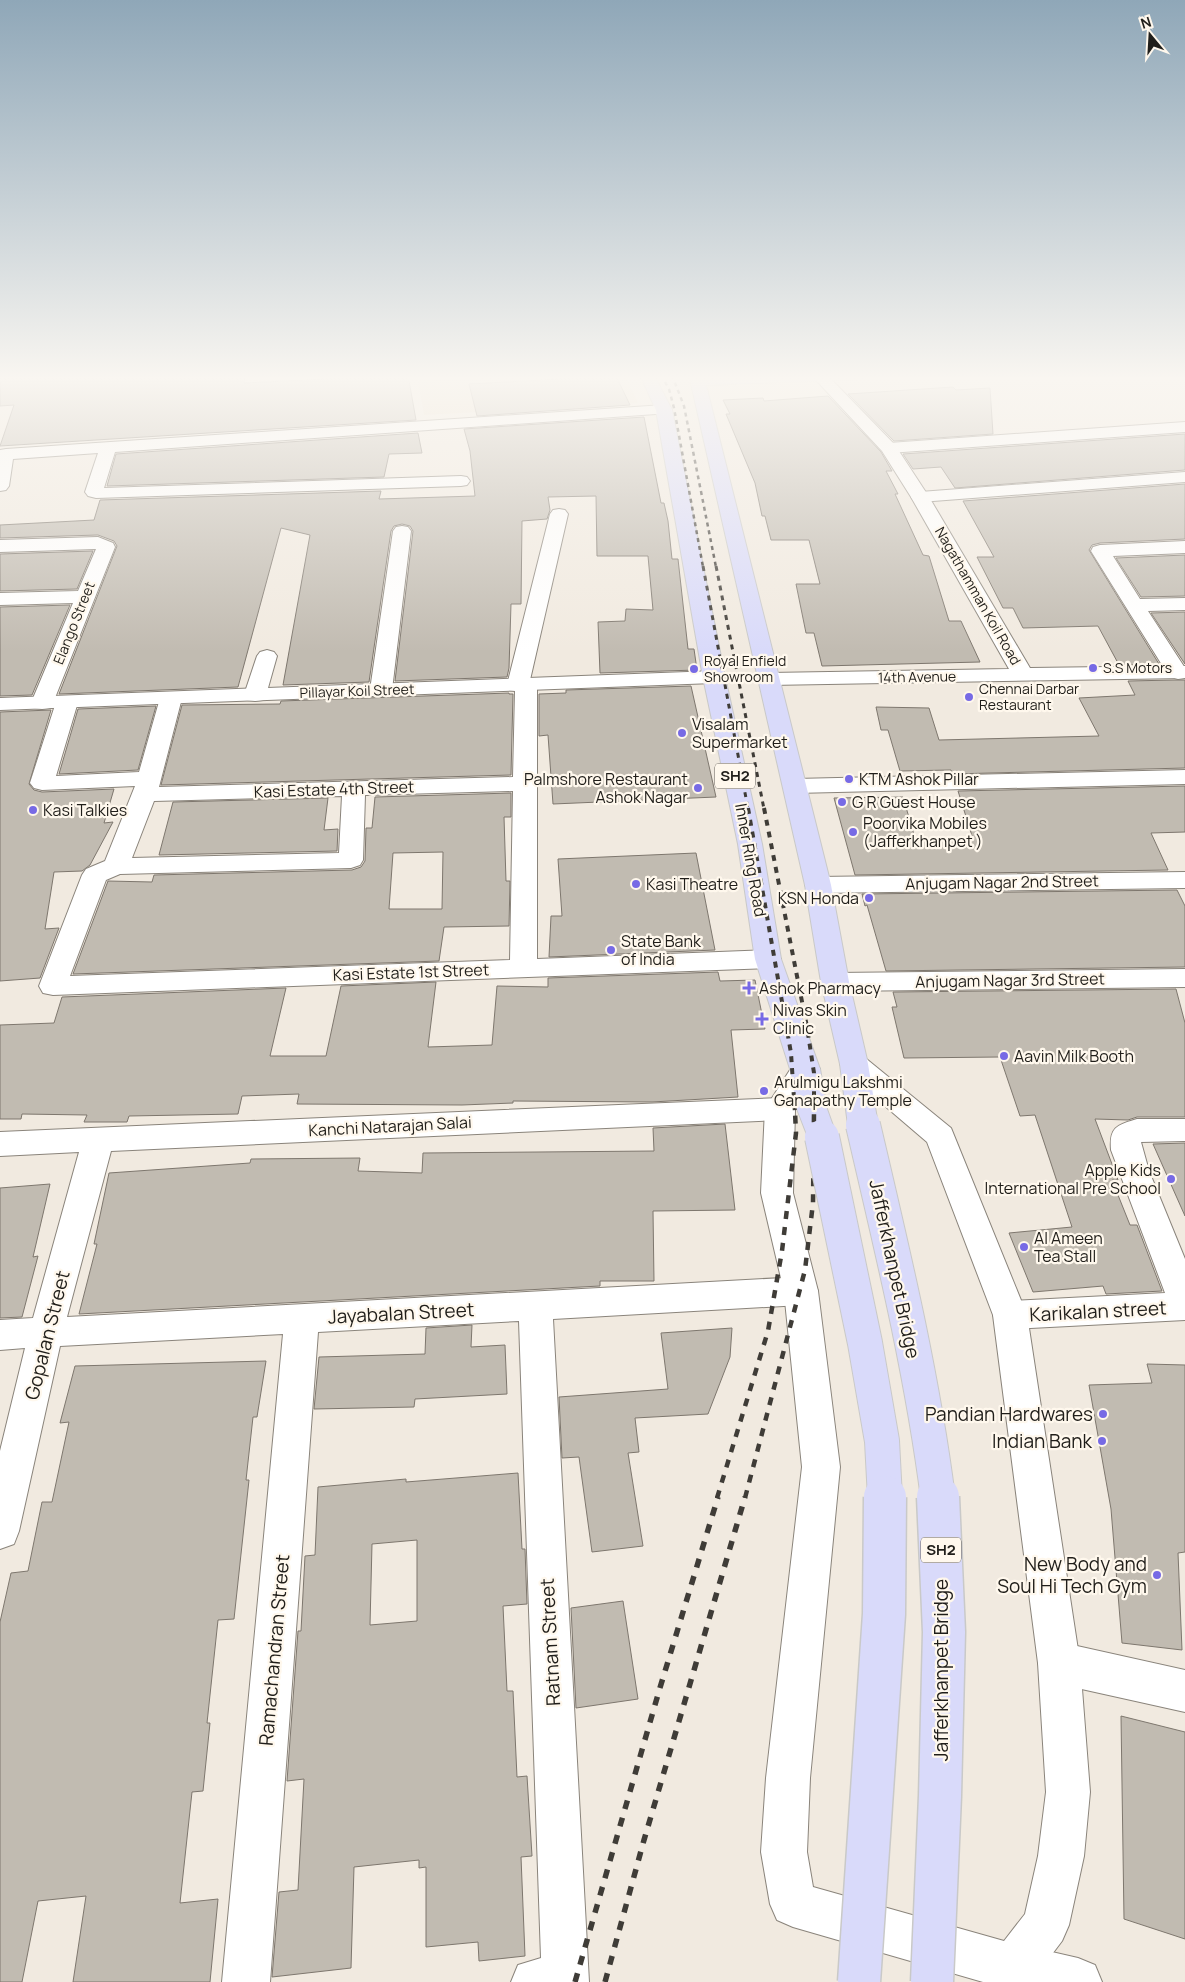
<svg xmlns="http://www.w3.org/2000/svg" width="1185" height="1982" font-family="Manrope,sans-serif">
	<rect width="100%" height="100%" fill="#f1eae0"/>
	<polygon fill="#ece0cf" points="548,375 625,375 638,403 424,415 418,381"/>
	<g fill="#c1bbb1" stroke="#7e776e" fill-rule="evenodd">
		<polygon points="0,375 245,375 244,383 408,375 416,420 0,446 14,405 0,406"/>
		<polygon points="616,376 630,405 477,416 469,384"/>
		<polygon points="953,387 956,390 990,388 993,434 894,441 848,394"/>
		<polygon points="828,396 881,452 892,471 886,471 898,494 895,494 923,555 929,556 949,621 961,621 980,662 822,666 814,633 806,633 796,584 820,584 809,540 771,540 765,516 762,516 755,483 726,414 730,414 723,400 763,398 764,401"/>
		<polygon points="644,417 661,503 664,503 668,521 672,559 678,559 688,649 694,649 697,670 600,673 598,622 625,621 626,609 653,610 648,556 597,556 596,496 548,497 550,510 547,519 522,521 521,604 511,604 509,668 507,677 395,681 413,531 410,526 402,524 394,526 391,531 369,682 283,685 310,535 281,528 238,687 59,694 117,546 114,541 98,535 0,538 0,525 94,520 100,500 381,491 379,499 475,496 470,451 464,429"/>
		<polygon points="418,433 422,453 389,454 384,477 107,486 116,454"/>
		<polygon points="1185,434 1185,470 955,488 941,467 913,469 903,454"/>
		<polygon points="1185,484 1185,539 1100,543 1092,545 1089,550 1159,664 1119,665 1098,626 1023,628 1013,608 1003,608 977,557 994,557 963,501"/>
		<polygon points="93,551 77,589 0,591 0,554"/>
		<polygon points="1185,555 1185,596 1141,597 1116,558"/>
		<polygon points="70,605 32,695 0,696 0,607"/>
		<polygon points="1185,612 1185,664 1151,613"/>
		<polygon points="1175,680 1185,680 1185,768 952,774 951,770 900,771 888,730 881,730 876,707 929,708 939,740 1099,736 1079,698 1135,695 1128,681"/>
		<polygon points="691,686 716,797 553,804 548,735 539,736 539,694 566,693 566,690"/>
		<polygon points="509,693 509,694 513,694 511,775 161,785 182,705 280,704 281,701"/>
		<polygon points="156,706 138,770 59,774 78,709"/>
		<polygon points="51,710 29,784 34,790 42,792 114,789 104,823 113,822 90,865 82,871 54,872 45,929 59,928 40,978 0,981 0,712"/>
		<polygon points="1185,786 1185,832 1151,833 1168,870 855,875 834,798 903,797 915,838 973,839 958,791"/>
		<path d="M511,793v24h-7l2,64h4l-1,45 -65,1 -5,34 -366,13 35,-93 44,1 2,-7 198,-5 9,-3 4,-6 1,-33h6l3,-31zM443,852l-1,57h-53l4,-56z"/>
		<polygon points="328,798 324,830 338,829 337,851 159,855 173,802"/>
		<polygon points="696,853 715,950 549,957 551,916 562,916 558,859"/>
		<polygon points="1177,890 1185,906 1185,967 886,971 867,905 865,906 862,894"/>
		<polygon points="718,972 720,981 755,980 765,1029 731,1030 738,1097 652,1102 513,1101 513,1103 462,1105 297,1104 299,1094 242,1096 238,1114 129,1116 127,1122 84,1122 87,1115 22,1114 21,1119 0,1119 0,1025 54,1023 62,997 286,988 270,1056 326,1056 341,986 436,982 428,1047 492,1045 497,986 548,987 548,978"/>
		<polygon points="1176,989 1185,1023 1185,1117 1137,1117 1128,1120 1095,1119 1118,1180 1112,1180 1130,1225 1137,1225 1162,1291 1106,1294 1103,1286 1033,1292 1009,1233 1072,1227 1035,1115 1020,1116 1000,1057 904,1058 892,1007 897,1007 893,992"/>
		<polygon points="725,1124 735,1210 653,1211 654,1281 600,1281 600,1286 79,1314 97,1244 94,1244 109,1173 250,1163 251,1159 360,1158 358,1171 422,1173 423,1153 654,1151 653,1128"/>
		<polygon points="1185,1143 1185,1216 1153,1144"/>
		<polygon points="50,1184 33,1257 38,1256 22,1317 0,1318 0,1188"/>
		<polygon points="472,1325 471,1347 505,1345 507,1394 415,1399 414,1407 314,1409 319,1357 425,1354 426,1328"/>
		<polygon points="732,1328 730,1357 708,1414 635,1418 639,1452 628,1453 643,1546 592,1552 579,1457 562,1458 559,1397 668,1389 661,1333"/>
		<polygon points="266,1361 257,1417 253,1417 246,1480 249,1480 234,1619 218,1620 207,1723 210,1723 203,1791 192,1792 180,1903 218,1899 210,1982 73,1982 86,1896 38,1901 22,1982 0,1982 0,1622 11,1573 28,1571 42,1502 52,1502 69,1422 60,1423 75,1366"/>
		<polygon points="1147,1364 1185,1365 1185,1552 1178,1553 1182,1650 1122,1643 1111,1509 1089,1385 1152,1383"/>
		<path d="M518,1473l4,76h3l2,55 -24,2 4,85h6l4,86 10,-1 5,80 -11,1 4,99 -46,5 -1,-19 -52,5v-80l-7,1v-8l-65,7 -3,101 -79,9 7,-85 19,-2 6,-111 -17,2 11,-150h3l4,-75 10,-1 3,-68 88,-8v3zM417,1540v81l-47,4 2,-81z"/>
		<polygon points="623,1601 638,1699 576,1708 571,1608"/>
		<polygon points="1121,1716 1185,1732 1185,1939 1124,1919"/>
	</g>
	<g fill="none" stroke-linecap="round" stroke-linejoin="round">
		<g stroke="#8a847b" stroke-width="2">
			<g id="minor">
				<polygon points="664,405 670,407 672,410 670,413 115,452 104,488 461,476 467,477 470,481 467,485 461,486 96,498 88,496 85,492 98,453 13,459 9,486 6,490 0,491 0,450 6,449"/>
				<polygon points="1185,422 1185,432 889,453 883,451 881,448 883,445 889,443"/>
				<polygon points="1185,472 1185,482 920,502 914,501 911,497 914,493 920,492"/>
				<path d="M559,509l6,1 3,4 -38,166h4l3,5v274l231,-9 9,3 4,6 -4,6 -9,3 -715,27 -10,-2 -4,-7 43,-111 4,-6 19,-8 30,-75 -93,4 -8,-2 -4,-5 26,-81 3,-5 8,-1 8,1 3,5 -22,74 83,-4 21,-74 3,-5 8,-1 8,1 3,5 -23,89 354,-10 2,-86 -5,-1 -3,-5 43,-171 3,-4zM513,791l-3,169 -440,16 36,-96 14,-6 231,-6 9,-3 3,-5 2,-65zM342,796l-3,57 -207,5 22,-57z"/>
				<polygon points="402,526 408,527 411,531 392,690 389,695 381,696 373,695 370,690 393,531 396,527"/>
				<polygon points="98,537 113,543 115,547 53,703 50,708 42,709 34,708 31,703 73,603 0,605 0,593 78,591 96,549 0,552 0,540"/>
				<polygon points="1185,541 1185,553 1113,556 1140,599 1185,598 1185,610 1148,611 1185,668 1185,678 1178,679 1171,677 1167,673 1091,551 1093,547 1100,545"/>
				<polygon points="267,650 274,652 277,656 266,695 263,700 255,701 247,700 244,695 257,656 260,652"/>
				<polygon points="1185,770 1185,784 795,793 787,791 783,786 787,781 795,779"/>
				<polygon points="1185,872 1185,888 818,893 809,891 805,885 809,879 818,877"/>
				<polygon points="1185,969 1185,987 835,991 825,989 821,982 825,975 835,973"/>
				<polygon points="780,1098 791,1101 795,1109 791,1117 780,1120 111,1151 67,1317 801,1277 813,1281 818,1291 813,1301 801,1305 553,1319 589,1982 511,1982 518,1965 541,1958 519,1321 318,1332 270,1982 222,1982 283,1334 60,1346 19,1531 14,1544 0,1549 0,1451 25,1348 0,1350 0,1320 33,1318 79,1152 0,1156 0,1132"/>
				<path d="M1137,1119h48v22l-44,1 8,29 36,88v61l-175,9 -12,-4 -5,-10 5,-10 12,-4 155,-8 -54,-143c-2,-23 6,-25 26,-31z"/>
				<polygon points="1059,1642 1185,1670 1185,1712 1059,1684 1044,1678 1038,1663 1044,1648"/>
				<polygon points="1013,1943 1078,1958 1095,1965 1102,1982 996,1982 989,1967 996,1950"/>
			</g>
		</g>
		<g stroke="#8a847b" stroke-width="2">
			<g id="tertiary">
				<polygon points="813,375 827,375 895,445 929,497 1030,668 1185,666 1185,678 769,685 762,683 758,679 762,675 769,673 1009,669 911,497 882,451 815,379"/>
				<polygon points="714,671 721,673 725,677 721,681 714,683 0,710 0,698"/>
				<polygon points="854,1054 864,1057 951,1128 1027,1315 1080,1663 1090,1792 1084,1856 1069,1925 1062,1941 1031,1982 983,1982 793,1927 777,1920 770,1904 761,1852 766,1778 802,1467 784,1291 761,1193 765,1109 795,1062 805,1059 815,1062 820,1069 795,1110 793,1193 818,1291 840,1467 810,1778 807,1852 813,1887 1004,1941 1025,1914 1038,1856 1046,1792 1038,1663 993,1315 927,1142 844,1071 840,1064 844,1057"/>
			</g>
		</g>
		<g stroke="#c9c9c8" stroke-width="2">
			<g id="primary">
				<polygon points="640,375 654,375 672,410 725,677 762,844 781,959 820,1069 827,1109 837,1137 833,1145 822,1149 811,1145 797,1109 790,1069 755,959 738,844 703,677 656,410"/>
				<polygon points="689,375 703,375 704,376 867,375 865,378 860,379 706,385 831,885 849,982 868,1064 878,1125 874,1133 863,1136 852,1133 848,1125 840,1064 821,982 805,885"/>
			</g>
		</g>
		<use href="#minor" fill="#fff" fill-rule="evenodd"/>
		<use href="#tertiary" fill="#fff" fill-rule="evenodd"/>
		<use href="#primary" fill="#d9dafa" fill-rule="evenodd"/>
		<g stroke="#3f3c37" stroke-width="2.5" stroke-dasharray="4 4" stroke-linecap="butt">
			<polyline points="661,375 669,389 674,408 703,567"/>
			<polyline points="672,375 684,406 716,567"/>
		</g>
		<g stroke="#3f3c37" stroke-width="3" stroke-dasharray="5 5" stroke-linecap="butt">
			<polyline points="703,566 748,809"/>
			<polyline points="716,566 764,809"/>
		</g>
		<g stroke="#3f3c37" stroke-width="4" stroke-dasharray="6 6" stroke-linecap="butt">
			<polyline points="748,808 791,1053 795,1114"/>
			<polyline points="764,808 807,1027 814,1073 814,1114"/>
		</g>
		<g stroke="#3f3c37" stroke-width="4.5" stroke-dasharray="8 8" stroke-linecap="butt">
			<polyline points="717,1498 768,1331 782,1251 796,1133 795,1112"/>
			<polyline points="745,1498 805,1270 813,1203 814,1112"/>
		</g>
		<g stroke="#3f3c37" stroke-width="5.5" stroke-dasharray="9 9" stroke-linecap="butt">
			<polyline points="575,1982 659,1691 718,1497"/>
			<polyline points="605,1982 644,1840 745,1497"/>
		</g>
		<g stroke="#c9c9c8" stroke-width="36" stroke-linecap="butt">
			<g id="primary-bridge-far1">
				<path d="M863,1125c29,124 59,247 75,373"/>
				<polyline points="822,1137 865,1343 882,1441 885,1498"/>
			</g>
		</g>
		<g stroke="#c9c9c8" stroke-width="45" stroke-linecap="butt">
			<g id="primary-bridge">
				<polyline points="859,1982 884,1614 885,1497"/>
				<polyline points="932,1982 940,1796 944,1632 938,1497"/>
			</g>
		</g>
		<use href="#primary-bridge-far1" stroke="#d9dafa" stroke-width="34"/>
		<use href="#primary-bridge" stroke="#d9dafa" stroke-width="42"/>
	</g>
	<linearGradient id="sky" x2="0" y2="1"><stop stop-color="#8fa7b8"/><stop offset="0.58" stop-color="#f9f6f1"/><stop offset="1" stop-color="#f9f6f1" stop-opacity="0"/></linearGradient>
	<rect width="1185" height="652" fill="url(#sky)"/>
	<g fill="#776ae5" stroke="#fff8ed" stroke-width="2">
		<circle cx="1093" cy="668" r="5"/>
		<circle cx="694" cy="669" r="5"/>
		<circle cx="969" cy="697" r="5"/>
		<circle cx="682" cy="733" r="5"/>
		<circle cx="849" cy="779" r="5"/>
		<circle cx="698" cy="788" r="5"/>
		<circle cx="842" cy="802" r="5"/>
		<circle cx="33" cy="810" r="5"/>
		<circle cx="853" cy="832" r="5"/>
		<circle cx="636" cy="884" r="5"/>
		<circle cx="869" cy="898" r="5"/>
		<circle cx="611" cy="950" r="5"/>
		<path d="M746.5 980.5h5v5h5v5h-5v5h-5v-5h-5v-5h5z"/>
		<path d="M759.5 1011.5h5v5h5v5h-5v5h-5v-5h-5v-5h5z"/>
		<circle cx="1004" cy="1056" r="5"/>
		<circle cx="764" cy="1091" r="5"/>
		<circle cx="1171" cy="1179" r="5"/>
		<circle cx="1024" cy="1247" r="5"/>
		<circle cx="1103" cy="1414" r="5"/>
		<circle cx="1102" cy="1441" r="5"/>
		<circle cx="1157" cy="1575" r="5"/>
	</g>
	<g text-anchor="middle" stroke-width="4.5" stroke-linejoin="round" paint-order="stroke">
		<g font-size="14" fill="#201e1a" stroke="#fff8ed">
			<text transform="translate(978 596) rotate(60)" y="5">Nagathamman Koil Road</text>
			<text transform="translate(74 623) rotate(-68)" y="5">Elango Street</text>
			<text transform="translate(917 677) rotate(-1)" y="5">14th Avenue</text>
			<text transform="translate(357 691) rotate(-2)" y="5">Pillayar Koil Street</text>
		</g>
		<g font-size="14" fill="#201e1a" stroke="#fff8ed" text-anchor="start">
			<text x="704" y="666">Royal Enfield<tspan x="704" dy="16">Showroom</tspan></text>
			<text x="1103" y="673">S.S Motors</text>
			<text x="979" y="694">Chennai Darbar<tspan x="979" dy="16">Restaurant</tspan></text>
		</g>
		<g fill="#fff8ed" stroke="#635f59" stroke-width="1">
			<rect x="715" y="763.5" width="40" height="25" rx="4"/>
			<rect x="921" y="1537.5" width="40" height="25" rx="4"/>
		</g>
		<g font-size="15" font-weight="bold" fill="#201e1a">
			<text x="735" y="781">SH2</text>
			<text x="941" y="1555">SH2</text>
		</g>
		<g font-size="16" fill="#201e1a" stroke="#fff8ed" text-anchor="start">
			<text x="692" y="730">Visalam<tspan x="692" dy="18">Supermarket</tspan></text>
			<text x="688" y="785" text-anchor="end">Palmshore Restaurant<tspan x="688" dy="18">Ashok Nagar</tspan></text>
			<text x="859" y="785">KTM Ashok Pillar</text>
			<text x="852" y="808">G R Guest House</text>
			<text x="43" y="816">Kasi Talkies</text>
			<text x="863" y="829">Poorvika Mobiles<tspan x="863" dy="18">(Jafferkhanpet )</tspan></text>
			<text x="646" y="890">Kasi Theatre</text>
			<text x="859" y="904" text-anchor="end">KSN Honda</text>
			<text x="621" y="947">State Bank<tspan x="621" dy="18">of India</tspan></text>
			<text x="759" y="994">Ashok Pharmacy</text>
			<text x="773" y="1016">Nivas Skin<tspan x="773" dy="18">Clinic</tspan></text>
			<text x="1014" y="1062">Aavin Milk Booth</text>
			<text x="774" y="1088">Arulmigu Lakshmi<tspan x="774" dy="18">Ganapathy Temple</tspan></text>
			<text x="1161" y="1176" text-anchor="end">Apple Kids<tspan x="1161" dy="18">International Pre School</tspan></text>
			<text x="1034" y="1244">Al Ameen<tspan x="1034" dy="18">Tea Stall</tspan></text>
		</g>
		<g font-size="16" fill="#201e1a" stroke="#fff8ed">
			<text transform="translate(334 789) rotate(-2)" y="6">Kasi Estate 4th Street</text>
			<text transform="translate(751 860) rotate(80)" y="6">Inner Ring Road</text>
			<text transform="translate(1002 882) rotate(-1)" y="6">Anjugam Nagar 2nd Street</text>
			<text transform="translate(411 972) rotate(-2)" y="6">Kasi Estate 1st Street</text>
			<text transform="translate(1010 980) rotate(-1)" y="6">Anjugam Nagar 3rd Street</text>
			<text transform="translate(390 1126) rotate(-3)" y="6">Kanchi Natarajan Salai</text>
		</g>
		<g font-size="19" fill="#201e1a" stroke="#fff8ed">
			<text transform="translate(895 1269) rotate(78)" y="7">Jafferkhanpet Bridge</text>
			<text transform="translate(1098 1311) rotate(-3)" y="7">Karikalan street</text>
			<text transform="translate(401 1313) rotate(-3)" y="7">Jayabalan Street</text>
			<text transform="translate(47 1335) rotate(-76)" y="7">Gopalan Street</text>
			<text transform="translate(550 1642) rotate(-93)" y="7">Ratnam Street</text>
			<text transform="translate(274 1650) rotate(-85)" y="7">Ramachandran Street</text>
			<text transform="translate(941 1670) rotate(-90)" y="7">Jafferkhanpet Bridge</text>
		</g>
		<g font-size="19" fill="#201e1a" stroke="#fff8ed" text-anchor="end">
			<text x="1093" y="1421">Pandian Hardwares</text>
			<text x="1092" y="1448">Indian Bank</text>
			<text x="1147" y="1571">New Body and<tspan x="1147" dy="22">Soul Hi Tech Gym</tspan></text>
		</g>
	</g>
	<g transform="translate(1150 35) rotate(342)" stroke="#fff8ed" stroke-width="4" paint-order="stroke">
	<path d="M0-4L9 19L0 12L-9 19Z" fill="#201e1a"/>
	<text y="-8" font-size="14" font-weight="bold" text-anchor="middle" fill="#201e1a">N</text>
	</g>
</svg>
